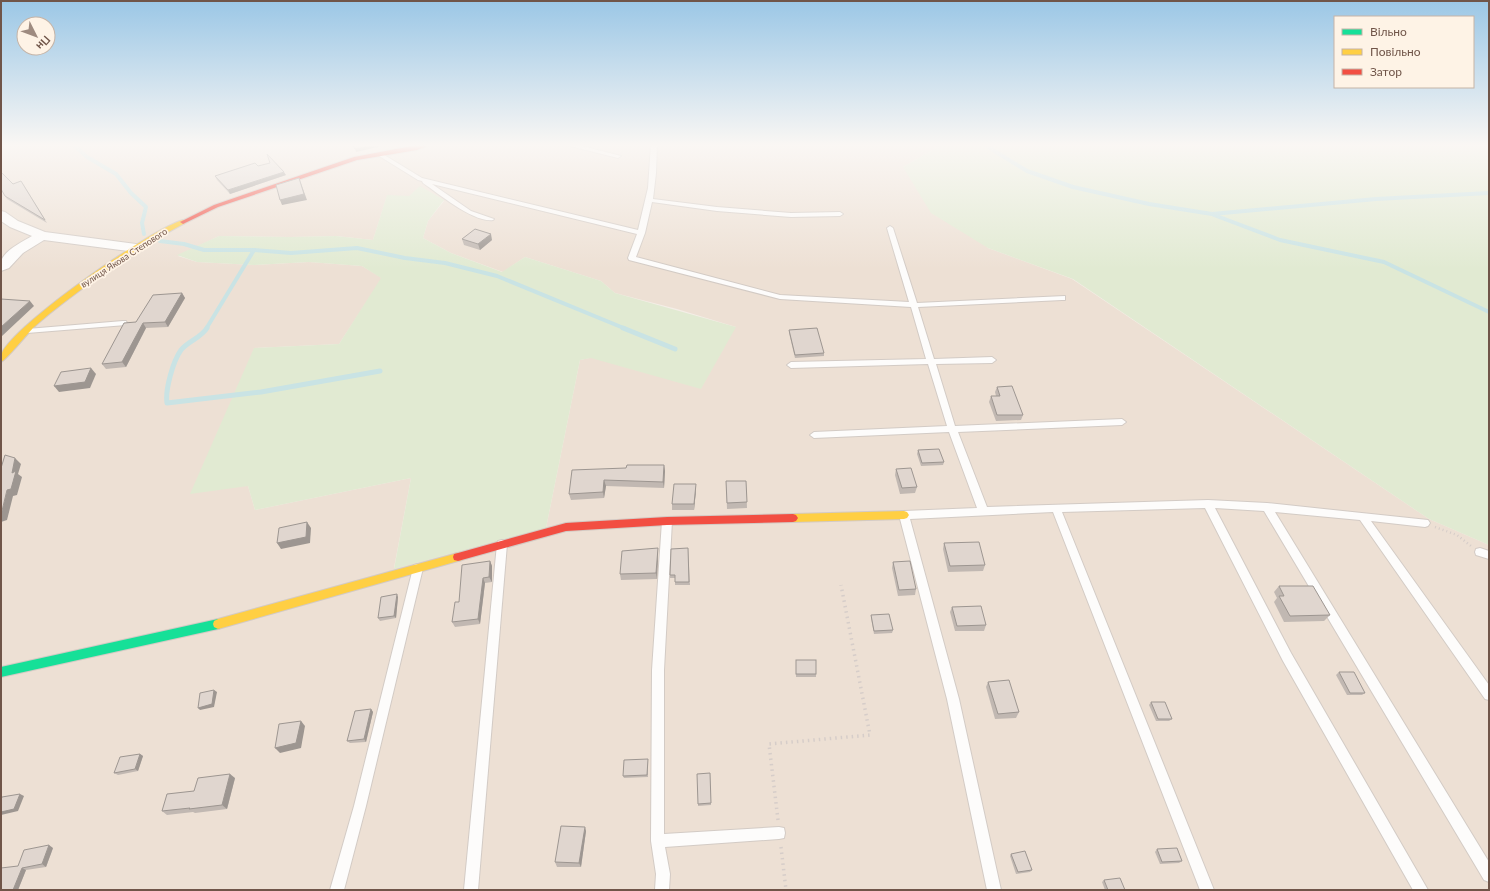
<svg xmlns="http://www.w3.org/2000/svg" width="1490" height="891" font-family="Lato,sans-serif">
	<rect width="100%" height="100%" fill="#f4eee7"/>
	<path fill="#ede0d4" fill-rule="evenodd" d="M1,144h942l-40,23 85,81 84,31 357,240 60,26v345h-1488zM387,196h22l35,5 -16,20 -5,17 28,15 52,19 22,-15 76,24 14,12 62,16 59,18 -156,33 -34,168 -152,40 17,-90 -156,32 -7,-24 6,-138 85,-4 43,-66 -20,-12 -53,-4 -55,3 -57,-3 -19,-6 41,-20 72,1 45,-1 37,4z"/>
	<g fill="#e1ead2">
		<polygon points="943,144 1489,144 1489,545 1429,519 1073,279 988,248 931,213 903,167"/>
		<polygon points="420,186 444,200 428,221 423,238 451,253 502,272 525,257 601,281 615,293 736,327 701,389 591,358 580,360 546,528 394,569 411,478 255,510 248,486 190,494 254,348 339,344 381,278 362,266 309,262 254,265 197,262 177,255 219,236 291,237 336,236 373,240 387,195 409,196"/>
	</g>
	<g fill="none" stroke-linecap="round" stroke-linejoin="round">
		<g stroke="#c9e3e4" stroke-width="4">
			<polyline points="73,144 87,157 116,174 131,193 146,207 142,223 144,234"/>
			<polyline points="983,144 1027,171 1073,187 1149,204 1212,214 1376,199 1489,193"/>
			<polyline points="1214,215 1280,240 1384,262 1489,312"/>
			<polyline points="160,241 184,244 204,250 254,250 291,253 357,248 405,258 445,263 497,276 626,329"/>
			<polyline points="206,329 254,250"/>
		</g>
		<g stroke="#c9e3e4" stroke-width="5">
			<path d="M207,328c-6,10 -19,13 -26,22 -8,11 -16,40 -14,53l94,-11 119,-21"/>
			<polyline points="623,328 675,349"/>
		</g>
		<g stroke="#d3cbc5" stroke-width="2">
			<g id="lane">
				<polygon points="562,144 574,144 621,156 618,158"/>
				<path d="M651,144h6l-1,29 -3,26 64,8 74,6 49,-1 3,2 -3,2 -49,1 -74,-6 -65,-9 -7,31 -9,24 144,38 129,7 -22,-74 3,-2 3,2 24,75 148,-7v4h-3l-144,7 16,52 58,-2 4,3 -4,3 -56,1 19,62 167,-7 4,3 -4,3 -164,7 29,75 221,-7 59,3 161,17 2,3 -2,3 -3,1 -54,-6 118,164v15l-4,-1 -125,-179 -85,-8 214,350v20l-5,-2 -220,-369 -49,-3 76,145 137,237h-15l-130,-229 -78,-153 -143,4 152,378h-14l-147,-378 -143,7 49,180 42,191h-14l-40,-191 -48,-184 2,-3 3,-1 73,-3 -28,-76 -135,6 -4,-3 4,-3 133,-6 -19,-62 -137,4 -4,-3 4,-3 135,-3 -15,-52 -131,-8 -151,-39 -1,-2 9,-24 -205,-50 39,27 23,8 -1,1c-19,3 -54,-26 -70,-37l-1,-2 -4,-1 -42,-26 5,-1 41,25 216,52 10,-42z"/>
				<polygon points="123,321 126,321 127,323 126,325 27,333 23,331 27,329"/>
				<polygon points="667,517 670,518 672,521 664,670 664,834 779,827 784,828 785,833 784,838 779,839 665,847 670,874 669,890 655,890 656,874 651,841 652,670 662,521 664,518"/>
				<polygon points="502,540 506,541 507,544 478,890 464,890 497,544 498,541"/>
				<polygon points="1480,548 1489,551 1489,559 1476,555 1475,552 1476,549"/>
				<polygon points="418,564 422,565 423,568 366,806 344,890 330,890 354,806 413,568 414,565"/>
			</g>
		</g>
		<g stroke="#d3cbc5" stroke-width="2">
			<path id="street" d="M1,211l4,1 13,9 27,11 91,12 5,1 2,3 -2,3 -5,1 -92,-12 -21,13 -14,15 -8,3c0,-3 -1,-7 0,-10 4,-11 21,-19 31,-25l-22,-9 -9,-6z"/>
		</g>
		<g stroke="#d3cac4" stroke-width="2">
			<polygon id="fast" points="218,619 222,621 223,624 222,627 218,629 1,677 1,667"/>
		</g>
		<g stroke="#d3cac4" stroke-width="2">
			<g id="slow">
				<path d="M183,220l2,1v2c-31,16 -59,35 -88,55 -21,15 -43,31 -63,49 -6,6 -28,33 -33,35 0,-3 -1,-7 1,-9 13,-29 149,-124 181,-133z"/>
				<polygon points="904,511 907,512 909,515 907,518 904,519 793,522 790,521 788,518 790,515 793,514"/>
				<polygon points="458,553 462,554 463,557 462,560 458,561 218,629 214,627 213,624 214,621 218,619"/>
			</g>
		</g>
		<g stroke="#d3cac4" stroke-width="2">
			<g id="jam">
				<polygon points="422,144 432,144 417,150 357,160 218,207 185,223 183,224 180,222 214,205 354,157"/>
				<polygon points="793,514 796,515 798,518 796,521 793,522 667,525 566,531 458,561 454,560 453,557 454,554 458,553 566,523 667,517"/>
			</g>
		</g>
		<polyline stroke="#d6cdc9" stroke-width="2.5" stroke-dasharray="1 3" stroke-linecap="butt" points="1435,527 1457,535 1471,546"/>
		<g stroke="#d6cdc9" stroke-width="3.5" stroke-dasharray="1.5 4" stroke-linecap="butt">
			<polyline points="778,820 769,744 870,735 841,585"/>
			<polyline points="781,847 786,890"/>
		</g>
		<use href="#lane" fill="#fdfcfb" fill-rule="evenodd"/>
		<use href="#street" fill="#fdfcfb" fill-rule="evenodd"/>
		<use href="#fast" fill="#16e098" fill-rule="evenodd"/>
		<use href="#slow" fill="#ffcf43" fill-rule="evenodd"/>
		<use href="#jam" fill="#f24e42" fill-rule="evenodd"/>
	</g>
	<g fill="#c1b8b2">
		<polygon points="258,166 286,175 230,194 217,180 215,176"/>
		<polygon points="13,184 23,184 47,223 7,199 5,196"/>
		<polygon points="462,239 492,240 480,250 464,245"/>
		<polygon points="182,293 185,298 168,327 146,328 126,367 106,369 102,364 136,322"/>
		<polygon points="789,330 824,353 824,356 795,358 789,333"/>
		<polygon points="997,387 1023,415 1021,420 996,421 989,402 991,396 996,396 995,392"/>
		<polygon points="918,450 944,462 943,465 921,466 917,454"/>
		<polygon points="664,465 665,471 664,488 606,486 604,498 571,500 569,494 626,468"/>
		<polygon points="896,469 917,487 915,493 900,494 895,475"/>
		<polygon points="726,481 746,481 747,508 727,509"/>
		<polygon points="696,490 694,510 672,510 672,504"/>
		<polygon points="944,543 985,565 983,571 948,572 943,549"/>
		<polygon points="658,548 658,554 657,579 621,580 620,574"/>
		<polygon points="688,548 690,585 675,585 675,578 670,578 670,575"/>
		<polygon points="490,561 492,566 492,582 485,583 480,624 455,627 452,622 459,602"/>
		<polygon points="893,562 916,589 915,595 898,596 892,568"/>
		<polygon points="1279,586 1330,615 1324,621 1284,622 1274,602 1277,598 1274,592"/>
		<polygon points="398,597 396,618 380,621 378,618"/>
		<polygon points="952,607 986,625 984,631 955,631 950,612"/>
		<polygon points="871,615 893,630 892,633 874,634 871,618"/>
		<polygon points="796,663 816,674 816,677 796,677"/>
		<polygon points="1339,672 1365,693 1362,695 1347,695 1336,675"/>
		<polygon points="988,682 1019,712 1016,718 995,719 986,687"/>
		<polygon points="1151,702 1172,719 1169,721 1156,721 1149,705"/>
		<polygon points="371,709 373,712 366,742 350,743 347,741"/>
		<polygon points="140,754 143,756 138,771 118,775 114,773"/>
		<polygon points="648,759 648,777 624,778 623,776"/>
		<polygon points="710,773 711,805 698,806 698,804"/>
		<polygon points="235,778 227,809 195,813 193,812 167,815 162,811 194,791"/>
		<polygon points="586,831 581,867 557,867 555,862"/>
		<polygon points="53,848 46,867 26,870 18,890 1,890 18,866"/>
		<polygon points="1157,849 1182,861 1179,863 1160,864 1155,852"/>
		<polygon points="1011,854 1032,870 1030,872 1016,874 1010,856"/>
		<polygon points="1104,880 1125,890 1105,890 1102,882"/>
	</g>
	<g fill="#9d9691">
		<polygon points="377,144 379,144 378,147 356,152 355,149"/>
		<polygon points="284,172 286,175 230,194 228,190"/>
		<polygon points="299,178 307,200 282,205 280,200"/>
		<polygon points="491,234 492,240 480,250 478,244"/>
		<polygon points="182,293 185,298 168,327 165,322"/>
		<polygon points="30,301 34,306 1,337 1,327"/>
		<polygon points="143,323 146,328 126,367 122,362"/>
		<polygon points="91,368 96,374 90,388 59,392 54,386"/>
		<polygon points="15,458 21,464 18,474 22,477 17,495 13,496 7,520 1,522 1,515"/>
		<polygon points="664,465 665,471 664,488 663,482"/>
		<polygon points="604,480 606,486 604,498 603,492"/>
		<polygon points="696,484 696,490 694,510 694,504"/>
		<polygon points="307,522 311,528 310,543 281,549 277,543"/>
		<polygon points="658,548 658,554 657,579 656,573"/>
		<polygon points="490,561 492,566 492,582 489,577"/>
		<polygon points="483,578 485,583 480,624 478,619"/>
		<polygon points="397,594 398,597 396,618 394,616"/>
		<polygon points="214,690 217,692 214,707 200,710 198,708"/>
		<polygon points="371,709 373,712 366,742 364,739"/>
		<polygon points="301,721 305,726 301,748 280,753 275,748"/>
		<polygon points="140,754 143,756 138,771 135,769"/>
		<polygon points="230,774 235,778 227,809 222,805"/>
		<polygon points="20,794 24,796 18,811 1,815 1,812"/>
		<polygon points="585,827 586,831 581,867 579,863"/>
		<polygon points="49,845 53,848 46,867 42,864"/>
		<polygon points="22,868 26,870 18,890 13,890"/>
	</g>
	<g fill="#e0d6cf" stroke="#9d9691">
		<polygon points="352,144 377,144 355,149"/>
		<polygon points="267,154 284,172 228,190 215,176 255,163 258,166 270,163"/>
		<polygon points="1,172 13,184 21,181 45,220 5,196 1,189"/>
		<polygon points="299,178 304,194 280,200 276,185"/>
		<polygon points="475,229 491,234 478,244 462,239"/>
		<polygon points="182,293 165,322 143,323 122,362 102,364 124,323 136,322 153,295"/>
		<polygon points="1,299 30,301 1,327"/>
		<polygon points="817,328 824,353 795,355 789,330"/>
		<polygon points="91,368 85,382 54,386 61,372"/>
		<polygon points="1012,386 1023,415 997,415 991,396 1000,396 997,387"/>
		<polygon points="939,449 944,462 922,463 918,450"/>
		<polygon points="5,455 15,458 12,473 16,471 11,489 7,490 1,515 1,468"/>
		<polygon points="627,465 664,465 663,482 604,480 603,492 569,494 572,470 626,468"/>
		<polygon points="911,468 917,487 902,488 896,469"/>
		<polygon points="726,481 746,481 747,502 727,503"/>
		<polygon points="674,484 696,484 694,504 672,504"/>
		<polygon points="307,522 306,537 277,543 279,528"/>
		<polygon points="979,542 985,565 950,566 944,543"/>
		<polygon points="658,548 656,573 620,574 622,551"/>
		<polygon points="688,548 689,582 675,582 675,575 670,575 671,549"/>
		<polygon points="490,561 489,577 483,578 478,619 452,622 455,602 459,602 462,565"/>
		<polygon points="910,561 916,589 899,590 893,562"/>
		<polygon points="1279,586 1313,586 1330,615 1290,616 1279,596 1284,596"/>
		<polygon points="397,594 394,616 378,618 381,597"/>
		<polygon points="981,606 986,625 957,626 952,607"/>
		<polygon points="889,614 893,630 874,631 871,615"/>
		<rect x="796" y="660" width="20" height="14"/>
		<polygon points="1339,672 1354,672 1365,693 1350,693"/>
		<polygon points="1009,680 1019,712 998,714 988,682"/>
		<polygon points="214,690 212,704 198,708 200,693"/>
		<polygon points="1151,702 1165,702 1172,719 1158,719"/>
		<polygon points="371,709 364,739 347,741 355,711"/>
		<polygon points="301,721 296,743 275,748 279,724"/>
		<polygon points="140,754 135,769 114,773 120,757"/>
		<polygon points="648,759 647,775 623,776 624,760"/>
		<polygon points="710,773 711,803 698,804 697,774"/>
		<polygon points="230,774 222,805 189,809 190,808 162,811 167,794 194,791 198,778"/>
		<polygon points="20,794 14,809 1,812 1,799 2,797"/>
		<polygon points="561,826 585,827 579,863 555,862"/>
		<polygon points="49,845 42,864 22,868 13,890 1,890 1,868 18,866 24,850"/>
		<polygon points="1177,848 1182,861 1162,862 1157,849"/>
		<polygon points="1025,851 1032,870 1018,872 1011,854"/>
		<polygon points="1120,878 1125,890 1108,890 1104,880"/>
	</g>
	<linearGradient id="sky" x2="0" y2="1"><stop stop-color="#9bc7e6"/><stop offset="0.54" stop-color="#faf7f4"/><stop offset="1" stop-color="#faf7f4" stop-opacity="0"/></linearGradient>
	<rect width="1490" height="269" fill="url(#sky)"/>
	<g text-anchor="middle" stroke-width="3.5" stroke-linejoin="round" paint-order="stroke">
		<g font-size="9" fill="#705549" stroke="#fef3e6">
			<text transform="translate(124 258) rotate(-33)" y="3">вулиця Якова Степового</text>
		</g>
	</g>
	<rect width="1490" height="891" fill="none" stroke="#705549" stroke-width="4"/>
	<rect x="1334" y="16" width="140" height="72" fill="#fef3e6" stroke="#c5b4a7"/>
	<rect x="1342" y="29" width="20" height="6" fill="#16e098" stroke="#c5b4a7"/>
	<text x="1370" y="36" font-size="12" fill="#705549">Вільно</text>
	<rect x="1342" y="49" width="20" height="6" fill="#ffcf43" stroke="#c5b4a7"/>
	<text x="1370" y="56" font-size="12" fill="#705549">Повільно</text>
	<rect x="1342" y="69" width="20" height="6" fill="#f24e42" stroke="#c5b4a7"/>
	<text x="1370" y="76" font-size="12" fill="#705549">Затор</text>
	<g transform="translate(36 36) rotate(132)"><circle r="19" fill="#fef3e6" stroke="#c5b4a7"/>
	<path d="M0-3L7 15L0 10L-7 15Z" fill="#9e8b80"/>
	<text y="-6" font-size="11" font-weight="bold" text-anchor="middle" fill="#705549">Пн</text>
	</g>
</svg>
